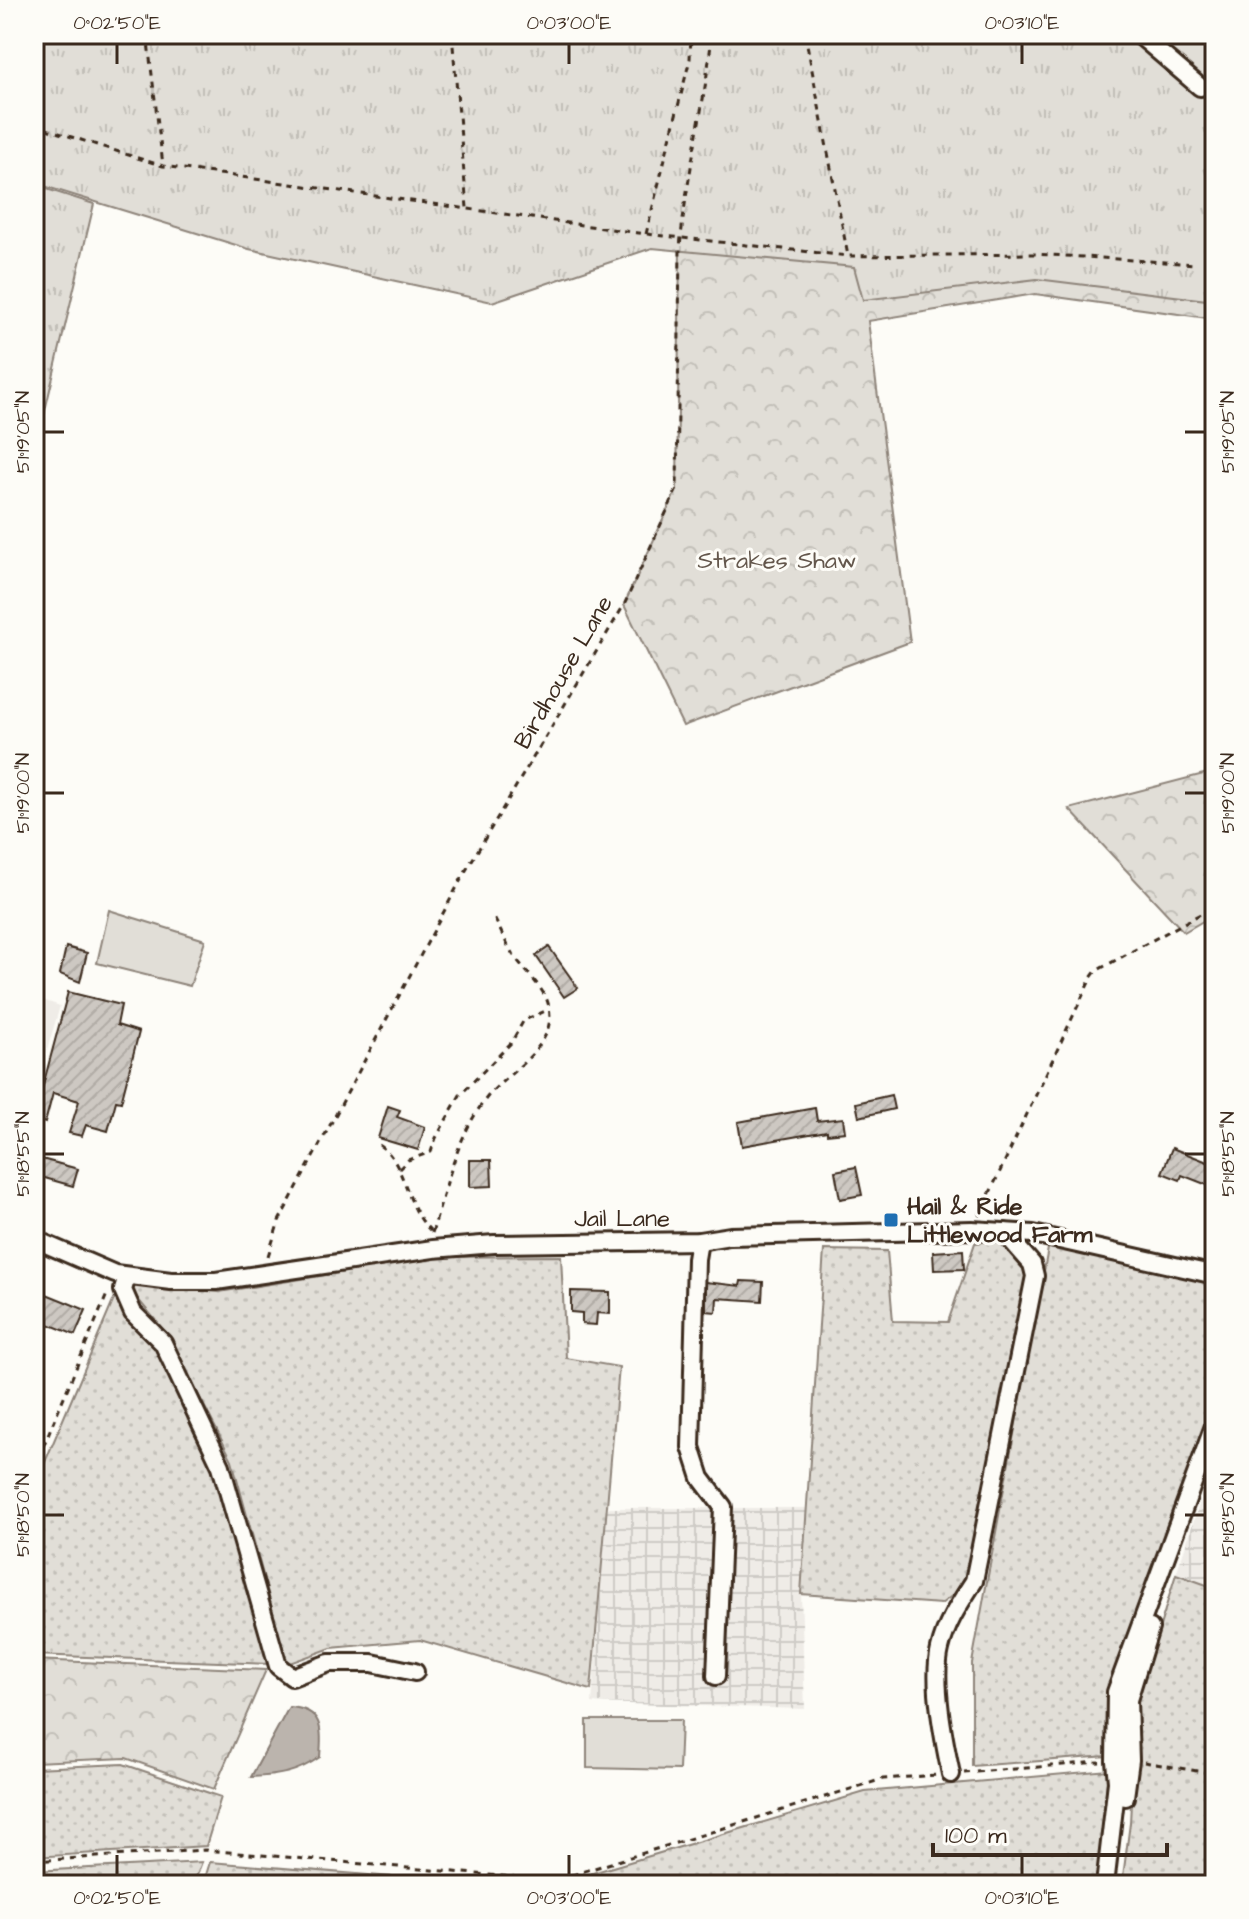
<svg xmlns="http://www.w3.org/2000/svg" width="1249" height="1919" font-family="'Architects Daughter',sans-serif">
	<defs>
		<pattern id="industrial-grid" width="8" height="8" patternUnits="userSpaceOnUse" patternTransform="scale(2)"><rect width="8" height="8" fill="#efece7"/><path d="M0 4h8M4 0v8" fill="none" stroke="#cecbc6"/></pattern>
		<pattern id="grass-dots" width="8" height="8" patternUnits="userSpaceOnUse" patternTransform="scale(2)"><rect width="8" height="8" fill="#e1ded7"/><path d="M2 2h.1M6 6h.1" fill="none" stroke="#c2bfb8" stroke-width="1.8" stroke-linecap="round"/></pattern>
		<pattern id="forest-crowns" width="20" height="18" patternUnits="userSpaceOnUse" patternTransform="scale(2)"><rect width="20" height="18" fill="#e1ded7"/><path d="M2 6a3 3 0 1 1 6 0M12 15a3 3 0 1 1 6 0" fill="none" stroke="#c2bfb8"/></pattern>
		<pattern id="park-tufts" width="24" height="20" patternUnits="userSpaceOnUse" patternTransform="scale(2)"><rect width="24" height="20" fill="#e1ded7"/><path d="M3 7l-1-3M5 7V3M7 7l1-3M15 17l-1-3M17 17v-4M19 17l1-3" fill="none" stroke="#c2bfb8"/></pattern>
		<pattern id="building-hatch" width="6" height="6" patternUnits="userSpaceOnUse" patternTransform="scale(2)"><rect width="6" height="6" fill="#cdc8c2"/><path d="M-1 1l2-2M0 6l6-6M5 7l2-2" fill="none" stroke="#b1aca6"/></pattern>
	</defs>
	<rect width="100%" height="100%" fill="#fdfcf7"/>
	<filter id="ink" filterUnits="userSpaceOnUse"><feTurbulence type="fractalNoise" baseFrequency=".0125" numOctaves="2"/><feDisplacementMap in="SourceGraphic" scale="16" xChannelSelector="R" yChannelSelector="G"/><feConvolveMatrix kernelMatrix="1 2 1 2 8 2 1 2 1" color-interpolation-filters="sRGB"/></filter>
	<g filter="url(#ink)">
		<polygon fill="#efece7" points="34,997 60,1006 40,1074 34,1072"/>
		<g fill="url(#industrial-grid)">
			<polygon points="1212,1466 1215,1467 1215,1588 1176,1574"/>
			<polygon points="607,1508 807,1508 801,1594 805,1709 592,1703"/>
		</g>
		<g fill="url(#grass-dots)" stroke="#8e847a" stroke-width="2">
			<polygon points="1002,1240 1028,1267 1030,1277 965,1586 941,1604 801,1594 824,1250 887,1251 893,1321 948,1322 975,1243"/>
			<polygon points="1049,1243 1215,1281 1215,1402 1108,1691 1108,1756 972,1766 972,1663"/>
			<polygon points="561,1256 566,1358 619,1367 591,1690 420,1640 331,1648 287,1664 232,1460 168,1335 131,1291 134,1285 219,1292 439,1257"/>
			<polygon points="117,1292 156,1347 216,1468 269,1664 34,1655 34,1488"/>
			<polygon points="1176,1574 1215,1588 1215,1885 1122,1885 1130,1823 1136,1704"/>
			<polygon points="123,1764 221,1797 206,1846 34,1857 34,1768"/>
			<polygon points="1108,1770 1097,1885 552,1885 865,1792"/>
			<polygon points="202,1862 193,1885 34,1885 34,1871"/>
			<polygon points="210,1862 490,1885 203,1885"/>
		</g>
		<g fill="url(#forest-crowns)" stroke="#8e847a" stroke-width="2">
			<polygon points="1215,34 1215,319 1035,294 868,321 910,642 683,726 624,605 677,489 680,248"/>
			<polygon points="1215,771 1215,914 1184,932 1069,809"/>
			<polygon points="34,1660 266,1670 214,1789 126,1758 34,1762"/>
		</g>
		<g fill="url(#park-tufts)" stroke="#8e847a" stroke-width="2">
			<polygon points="34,34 1215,34 1215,301 1037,279 863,300 854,267 652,248 492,302 249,249 34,183"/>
			<polygon points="34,185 94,204 34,457"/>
		</g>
		<g fill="#e1ded7" stroke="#8e847a" stroke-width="2">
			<polygon points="109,910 205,940 190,986 97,963"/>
			<polygon points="587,1720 681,1720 679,1770 587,1768"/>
		</g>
		<path fill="#bbb4ad" stroke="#887d74" stroke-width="2" d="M289,1707c34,2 33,21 31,50 -23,16 -42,19 -69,20z"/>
		<g fill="url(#building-hatch)" stroke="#3b2a1e" stroke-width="2">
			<polygon points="66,947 87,953 80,982 60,974"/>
			<polygon points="549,947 578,988 564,997 536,956"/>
			<polygon points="68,992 121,1005 117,1025 139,1032 121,1102 116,1101 108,1131 86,1125 82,1136 69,1133 79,1101 53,1093 45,1123 34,1119"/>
			<polygon points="891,1095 894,1109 859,1117 856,1103"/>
			<polygon points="388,1106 400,1110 397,1117 425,1127 418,1150 378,1138"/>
			<polygon points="815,1108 817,1121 843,1118 845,1132 827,1134 827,1131 742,1146 738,1122"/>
			<polygon points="1172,1148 1215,1165 1215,1188 1182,1175 1180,1180 1162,1173"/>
			<polygon points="38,1158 78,1169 73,1186 34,1175"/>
			<polygon points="470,1160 491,1160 492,1186 470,1187"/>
			<polygon points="856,1167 862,1195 840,1199 835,1171"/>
			<polygon points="963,1250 964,1269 934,1270 933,1252"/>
			<polygon points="741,1281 763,1282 762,1301 717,1298 716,1312 706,1311 706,1282 740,1286"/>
			<polygon points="34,1289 86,1310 75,1335 41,1321 42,1317 34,1315"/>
			<polygon points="571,1291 610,1292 610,1314 597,1313 596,1325 582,1324 582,1313 571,1312"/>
		</g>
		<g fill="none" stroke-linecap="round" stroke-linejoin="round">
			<g stroke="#3b2a1e" stroke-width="22">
				<g id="minor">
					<polyline points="1138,34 1200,87"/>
					<polyline points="34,1239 115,1274 171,1281 216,1281 433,1249 494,1244 699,1241 730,1236 972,1230 1033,1234 1215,1275"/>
					<polyline points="699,1241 696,1259 691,1447 701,1478 723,1507 716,1676"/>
					<polyline points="127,1277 123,1290 133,1313 163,1343 221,1466 278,1666 292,1677 329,1663 372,1663 415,1672"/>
					<path d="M951,1774c-7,-33 -19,-92 -11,-125 6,-26 20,-46 34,-68l61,-305 -3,-12 -28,-32"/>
					<polyline points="1125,1797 1130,1760 1128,1700 1150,1628"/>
					<polyline points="1105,1885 1117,1782 1115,1761 1116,1692 1215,1423"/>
				</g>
			</g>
			<g stroke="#3b2a1e" stroke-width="3" stroke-dasharray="6 6" stroke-linecap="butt">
				<polyline points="147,34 163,165"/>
				<polyline points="452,34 467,208"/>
				<polyline points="805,34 848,256"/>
				<polyline points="34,125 163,166 646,234 848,256 1035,254 1197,264"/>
				<polyline points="646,234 690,59 691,34"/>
				<path d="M379,1145c28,18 25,62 53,87"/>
				<polyline points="399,1169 408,1160 431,1152 436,1138 460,1095 511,1043 524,1020 548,1010"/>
				<polyline points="979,1216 1091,978 1096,971 1215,906"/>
				<path d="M432,1233c15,-47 24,-97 56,-137 23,-27 72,-51 60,-93 -4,-15 -27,-36 -36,-50 -7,-12 -13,-26 -20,-39"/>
				<path d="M268,1256l11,-35 186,-349 159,-267 53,-116 3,-241c6,-72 25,-142 32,-214"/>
				<polyline points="34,1468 108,1292"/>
				<polyline points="1144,1762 1215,1774"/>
				<polyline points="964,1773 1100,1762"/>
				<polyline points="34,1861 205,1850 545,1880 559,1879 883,1779 937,1775"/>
			</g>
			<use href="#minor" stroke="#fdfcf7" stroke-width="16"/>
		</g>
	</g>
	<path fill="none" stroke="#3b2a1e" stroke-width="3" d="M117,44v20M569,44v20M1022,44v20M44,432h20M1185,432h20M44,793h20M1185,793h20M44,1154h20M1185,1154h20M44,1515h20M1185,1515h20M117,1855v20M569,1855v20M1022,1855v20"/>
	<rect fill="#1f6fb2" stroke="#fdfcf7" stroke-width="3" x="883" y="1212" width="16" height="16" rx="4"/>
	<g text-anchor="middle" stroke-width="6" stroke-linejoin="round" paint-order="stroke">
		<g font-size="24" fill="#64574c" stroke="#fdfcf7">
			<text x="777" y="568">Strakes Shaw</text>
		</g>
		<g font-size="24" fill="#3b2a1e" stroke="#fdfcf7">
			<text transform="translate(563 672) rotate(-60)" y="8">Birdhouse Lane</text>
			<text x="622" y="1226">Jail Lane</text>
		</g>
		<g font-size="24" font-weight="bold" fill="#3b2a1e" stroke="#fdfcf7" text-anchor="start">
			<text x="907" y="1214">Hail &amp; Ride<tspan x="907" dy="28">Littlewood Farm</tspan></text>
		</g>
	</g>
	<rect width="1249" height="1919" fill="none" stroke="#fdfcf7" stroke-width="88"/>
	<path d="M933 1843v12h234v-12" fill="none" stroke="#3b2a1e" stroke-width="4"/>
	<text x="945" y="1843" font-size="24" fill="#3b2a1e" stroke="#fdfcf7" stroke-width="6" paint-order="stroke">100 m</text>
	<rect x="44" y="44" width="1161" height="1831" fill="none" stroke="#3b2a1e" stroke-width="3"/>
	<g font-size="20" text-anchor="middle" fill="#3b2a1e">
		<text x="117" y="29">0°02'50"E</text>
		<text x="569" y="29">0°03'00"E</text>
		<text x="1022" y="29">0°03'10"E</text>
		<text transform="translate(22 432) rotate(-90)" y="7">51°19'05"N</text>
		<text transform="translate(1227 432) rotate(-90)" y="7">51°19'05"N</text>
		<text transform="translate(22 793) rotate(-90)" y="7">51°19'00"N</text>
		<text transform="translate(1227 793) rotate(-90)" y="7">51°19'00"N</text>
		<text transform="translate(22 1154) rotate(-90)" y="7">51°18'55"N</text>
		<text transform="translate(1227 1154) rotate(-90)" y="7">51°18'55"N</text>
		<text transform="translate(22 1515) rotate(-90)" y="7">51°18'50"N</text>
		<text transform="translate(1227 1515) rotate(-90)" y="7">51°18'50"N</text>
		<text x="117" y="1904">0°02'50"E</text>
		<text x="569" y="1904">0°03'00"E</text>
		<text x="1022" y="1904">0°03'10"E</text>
	</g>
</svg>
